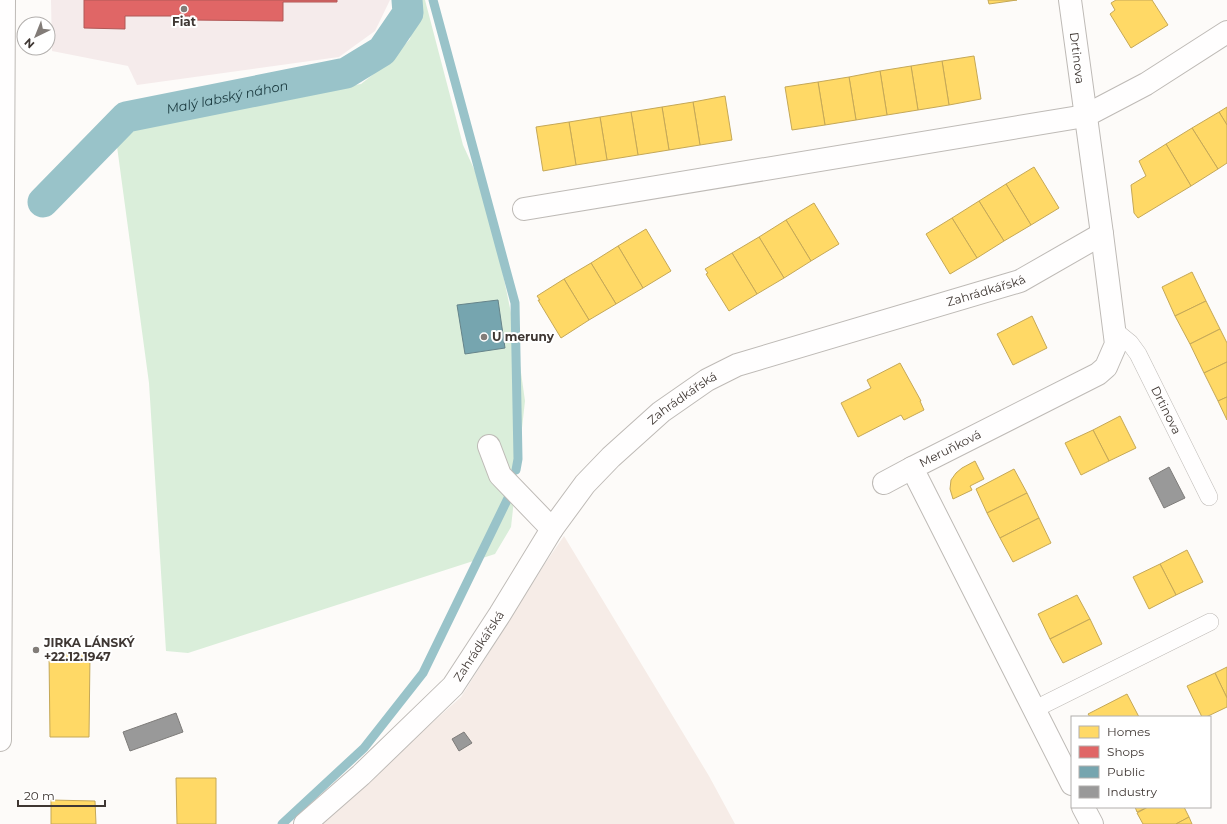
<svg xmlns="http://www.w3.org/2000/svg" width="1227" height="824" font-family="Montserrat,sans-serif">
	<rect width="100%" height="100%" fill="#fdfbf9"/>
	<polygon fill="#f5ebeb" points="51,0 390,0 375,31 339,57 137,85 128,66 52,51"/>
	<polygon fill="#f6ece7" points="564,536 709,776 735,824 318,824 461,697 546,562"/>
	<polygon fill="#daeeda" points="417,0 425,0 463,145 487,197 516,337 525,401 511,527 495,554 188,653 166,651 149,383 116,139 145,121 361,84 390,61 410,39"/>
	<g fill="#ffd966" stroke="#c5a857">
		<polygon points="988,0 1017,0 989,4"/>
		<polygon points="1116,0 1152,0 1168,25 1131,48 1110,14 1115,10 1111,3"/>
		<polygon points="974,56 981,99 949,105 942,61"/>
		<polygon points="942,61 949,105 918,110 911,66"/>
		<polygon points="911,66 918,110 887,115 880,71"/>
		<polygon points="880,71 887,115 856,120 849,77"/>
		<polygon points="849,77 856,120 825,125 818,82"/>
		<polygon points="818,82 825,125 792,130 785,87"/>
		<polygon points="725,96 732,140 700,145 693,102"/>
		<polygon points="693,102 700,145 669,150 662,107"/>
		<polygon points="662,107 669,150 638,155 631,112"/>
		<polygon points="1227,107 1227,125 1219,112"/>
		<polygon points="631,112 638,155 607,160 600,117"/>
		<polygon points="1219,112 1227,125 1227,163 1218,169 1192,128"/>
		<polygon points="600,117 607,160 576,165 569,122"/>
		<polygon points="569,122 576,165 543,171 536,127"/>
		<polygon points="1192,128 1218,169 1191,186 1166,144"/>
		<polygon points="1166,144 1191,186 1138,218 1134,213 1131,185 1146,176 1139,161"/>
		<polygon points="1034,167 1059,208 1031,225 1006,184"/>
		<polygon points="1006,184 1031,225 1004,241 979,201"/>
		<polygon points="979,201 1004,241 977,258 952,218"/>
		<polygon points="814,203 839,244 811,261 786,220"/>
		<polygon points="952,218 977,258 950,274 926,234"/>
		<polygon points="786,220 811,261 784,278 759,237"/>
		<polygon points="646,229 671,271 643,288 618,246"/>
		<polygon points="759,237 784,278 757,294 732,253"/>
		<polygon points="618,246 643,288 616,304 591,263"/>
		<polygon points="732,253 757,294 729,311 706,274 708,273 705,269"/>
		<polygon points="591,263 616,304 589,320 564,279"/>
		<polygon points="1192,272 1206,301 1175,316 1162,287"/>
		<polygon points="564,279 589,320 561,338 538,300 540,300 537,296"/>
		<polygon points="1206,301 1220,329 1190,344 1175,316"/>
		<polygon points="1032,316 1047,348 1013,365 997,334"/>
		<polygon points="1220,329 1227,343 1227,362 1204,373 1190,344"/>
		<polygon points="1227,362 1227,397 1218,401 1204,373"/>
		<polygon points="900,363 921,401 920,401 924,410 904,420 901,415 858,437 841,403 871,388 867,380"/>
		<polygon points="1227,397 1227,420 1218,401"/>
		<polygon points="1120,416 1136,448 1109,461 1093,430"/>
		<polygon points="1093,430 1109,461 1081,475 1065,443"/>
		<polygon points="975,461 984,479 970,486 972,490 953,499 950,489 951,480 956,473 962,468"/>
		<polygon points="1014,469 1027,493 987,513 976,489"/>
		<polygon points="1027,493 1039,518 1000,538 987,513"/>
		<polygon points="1039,518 1051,543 1013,562 1000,538"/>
		<polygon points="1187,550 1203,582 1176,595 1160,564"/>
		<polygon points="1160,564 1176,595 1149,609 1133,577"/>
		<polygon points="1077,595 1090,619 1050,639 1038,614"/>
		<polygon points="1090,619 1102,644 1063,663 1050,639"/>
		<polygon points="49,654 90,654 89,737 50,737"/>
		<polygon points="1227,667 1227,698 1215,673"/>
		<polygon points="1215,673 1227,698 1227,707 1206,717 1202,717 1187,686"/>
		<polygon points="1127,694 1139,717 1090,717 1088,714"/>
		<polygon points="176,778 216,778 216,824 177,824"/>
		<polygon points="51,800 95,801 96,824 51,824"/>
		<polygon points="1135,807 1148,807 1137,812"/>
		<polygon points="1148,807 1184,807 1189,817 1176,824 1143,824 1137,813"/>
		<polygon points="1189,817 1192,824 1176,824"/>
	</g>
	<polygon fill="#e06666" stroke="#b05857" points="84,0 337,0 337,2 283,2 283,21 191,20 190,16 125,16 125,29 84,28"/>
	<polygon fill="#76a5af" stroke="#66848a" points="498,300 505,348 465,354 457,305"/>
	<g fill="#999" stroke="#7e7c7a">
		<polygon points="1169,467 1185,498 1164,508 1149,478"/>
		<polygon points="176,713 183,732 130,751 123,732"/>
		<polygon points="464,732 472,743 459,751 452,739"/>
	</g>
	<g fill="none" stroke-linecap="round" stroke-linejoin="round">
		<g stroke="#99c3c9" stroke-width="9">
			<polyline points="433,0 515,303 518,459 516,470"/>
			<polyline points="282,824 364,748 423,673 511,492"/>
		</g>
		<path stroke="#99c3c9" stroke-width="31" id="s1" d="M43,202l83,-85 220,-44 36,-22 26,-38 -1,-13"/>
		<g stroke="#bebab6" stroke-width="18">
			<g id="lane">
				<path id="s2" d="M1114,330l16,13 8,11 71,143"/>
				<polyline points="1035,709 1210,622"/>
			</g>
		</g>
		<g stroke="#bebab6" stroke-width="24">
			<g id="street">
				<polyline points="524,209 1085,116 1146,84 1227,32"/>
				<polyline points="489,446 500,475 552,529"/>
				<polyline points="884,483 912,468"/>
				<path id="s3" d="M1072,784l-160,-316 186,-94 8,-7 10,-23 -14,-110"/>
				<polyline points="1083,807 1092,824"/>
				<path id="s4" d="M305,824l56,-49 92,-89 47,-72 52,-85 33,-45 26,-27 50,-45 46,-32 30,-15 283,-84 82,-47 -32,-234"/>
			</g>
		</g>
		<g stroke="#bebab6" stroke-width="24">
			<polyline id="primary" points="0,740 4,0"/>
		</g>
		<use href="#lane" stroke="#fffefe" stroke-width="17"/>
		<use href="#street" stroke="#fffefe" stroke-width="22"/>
		<use href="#primary" stroke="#fffefe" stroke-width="22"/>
	</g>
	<g fill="#827c78" stroke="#fff" stroke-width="1.5">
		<circle cx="184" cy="9" r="4"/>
		<circle cx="484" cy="337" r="4"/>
		<circle cx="36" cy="650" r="4"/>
	</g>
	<g text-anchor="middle" stroke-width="4" stroke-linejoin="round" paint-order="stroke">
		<g font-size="12" font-weight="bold" fill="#3f3733" stroke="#fff" text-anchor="start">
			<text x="184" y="26" text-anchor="middle">Fiat</text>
			<text x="492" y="341">U meruny</text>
			<text x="44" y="647">JIRKA LÁNSKÝ<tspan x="44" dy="14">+22.12.1947</tspan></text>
		</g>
		<g font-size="12" fill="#3f3733" stroke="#fff">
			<text transform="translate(1077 58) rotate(83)" y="4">Drtinova</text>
			<text dy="4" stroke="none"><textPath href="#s4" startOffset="898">Zahrádkářská</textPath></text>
			<text dy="4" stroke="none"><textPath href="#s4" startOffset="574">Zahrádkářská</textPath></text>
			<text dy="4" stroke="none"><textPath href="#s2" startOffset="97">Drtinova</textPath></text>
			<text dy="4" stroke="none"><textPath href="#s3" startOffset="397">Meruňková</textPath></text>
			<text dy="4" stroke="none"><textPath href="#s4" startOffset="250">Zahrádkářská</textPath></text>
		</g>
		<g font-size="13" font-style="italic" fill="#18373c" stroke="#fff">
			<text dy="5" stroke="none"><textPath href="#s1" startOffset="222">Malý labský náhon</textPath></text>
		</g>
	</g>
	<rect x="1071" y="716" width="140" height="92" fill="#ffffff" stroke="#b2afad"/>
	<rect x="1079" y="726" width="20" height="12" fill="#ffd966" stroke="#b2afad"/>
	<text x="1107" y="736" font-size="12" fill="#3f3733">Homes</text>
	<rect x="1079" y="746" width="20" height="12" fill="#e06666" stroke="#b2afad"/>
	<text x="1107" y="756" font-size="12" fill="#3f3733">Shops</text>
	<rect x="1079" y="766" width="20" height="12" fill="#76a5af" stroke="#b2afad"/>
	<text x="1107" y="776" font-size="12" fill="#3f3733">Public</text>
	<rect x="1079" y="786" width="20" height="12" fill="#999999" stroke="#b2afad"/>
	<text x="1107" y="796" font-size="12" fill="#3f3733">Industry</text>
	<g transform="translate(36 36) rotate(223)"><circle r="19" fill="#ffffff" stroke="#b2afad"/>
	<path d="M0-3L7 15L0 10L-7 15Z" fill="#827c78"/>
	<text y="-6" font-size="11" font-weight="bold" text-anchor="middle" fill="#3f3733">N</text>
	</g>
	<path d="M18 800v6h87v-6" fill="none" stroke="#3f3733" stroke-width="2"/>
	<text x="24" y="800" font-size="12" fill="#3f3733" stroke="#ffffff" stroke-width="3" paint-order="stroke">20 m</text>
</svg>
